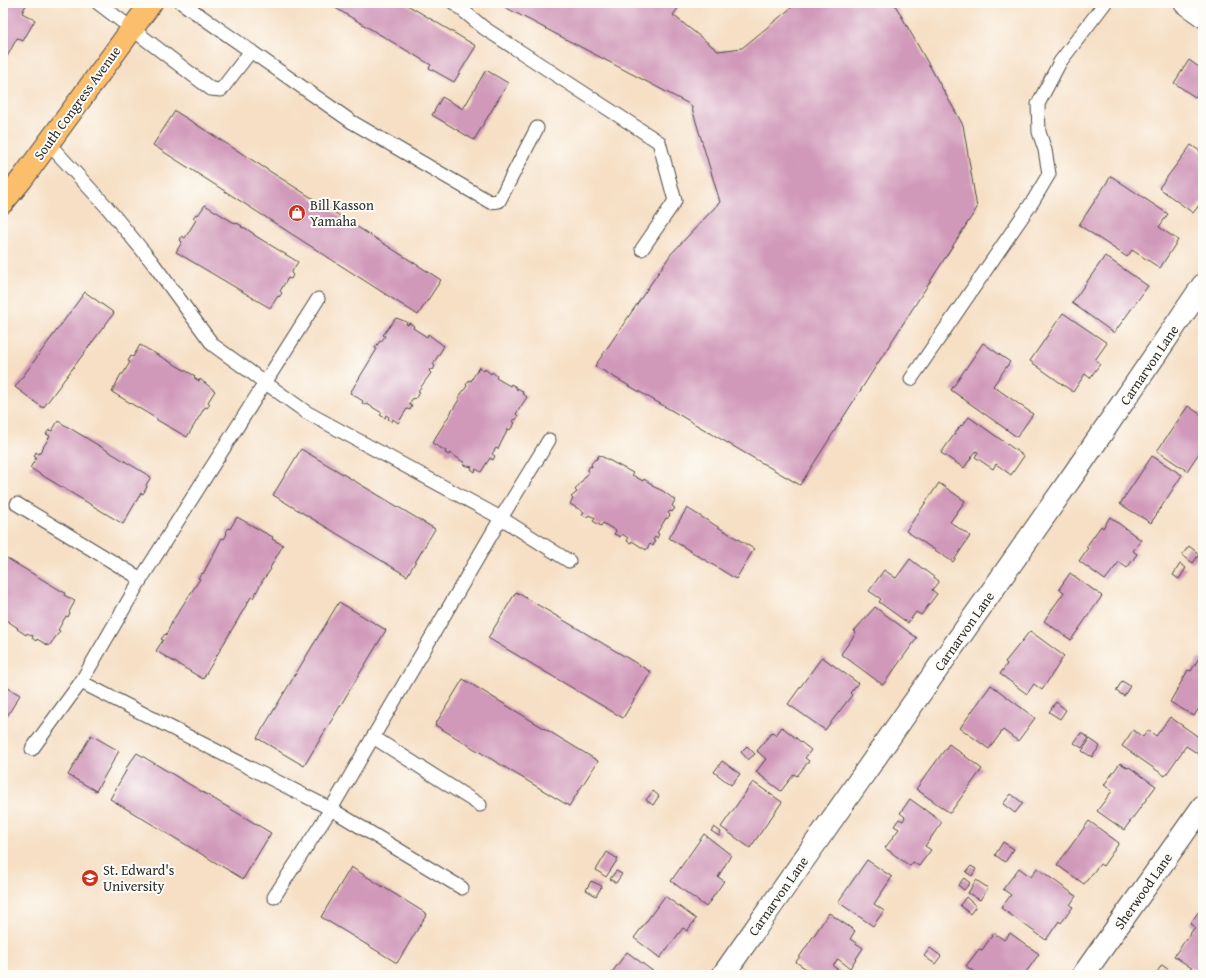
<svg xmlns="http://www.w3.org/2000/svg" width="1206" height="978" font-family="'Gentium Book Plus',serif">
	<rect width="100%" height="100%" fill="#fdfcf7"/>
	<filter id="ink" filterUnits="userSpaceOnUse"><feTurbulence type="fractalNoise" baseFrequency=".025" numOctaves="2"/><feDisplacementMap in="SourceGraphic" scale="8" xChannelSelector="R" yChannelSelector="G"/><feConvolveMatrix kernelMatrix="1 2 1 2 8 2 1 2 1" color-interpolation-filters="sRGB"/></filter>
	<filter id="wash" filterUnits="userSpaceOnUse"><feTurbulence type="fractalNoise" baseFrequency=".012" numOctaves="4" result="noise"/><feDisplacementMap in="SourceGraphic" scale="16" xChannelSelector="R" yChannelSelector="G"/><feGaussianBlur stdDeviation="0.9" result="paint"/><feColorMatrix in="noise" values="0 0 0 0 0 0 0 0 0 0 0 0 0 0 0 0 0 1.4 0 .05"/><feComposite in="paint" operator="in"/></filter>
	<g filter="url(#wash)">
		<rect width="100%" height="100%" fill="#f6dfc5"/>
		<g id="blocks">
			<g fill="#d098b9">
				<polygon points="3,3 27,3 22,13 35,20 23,41 17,38 3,64"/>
				<polygon points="327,3 404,3 476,46 454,82 429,68 431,65"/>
				<polygon points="497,3 682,3 673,15 718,51 742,48 797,3 894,3 963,125 977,208 800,485 595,366 671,254 720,202 691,105"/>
				<polygon points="1189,60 1203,70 1203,85 1195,97 1174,83"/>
				<polygon points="486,70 508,83 474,140 432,115 442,97 463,109"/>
				<polygon points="175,111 441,280 418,315 153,145"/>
				<polygon points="1191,145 1203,153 1203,200 1193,213 1159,188"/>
				<polygon points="1111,176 1168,214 1159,227 1178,240 1160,268 1132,250 1127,257 1079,225"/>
				<polygon points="205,205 236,224 237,223 242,226 241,227 245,228 254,234 254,235 298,262 291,273 293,275 291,279 288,278 280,291 282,293 279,297 278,296 270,308 176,252 182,242 180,240 182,236 185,238 196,220 193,218 196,214 198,215"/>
				<polygon points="1105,256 1148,286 1114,333 1072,303"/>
				<polygon points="85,292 114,313 43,408 15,387"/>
				<polygon points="1063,313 1107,343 1095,360 1100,364 1090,378 1085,374 1073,392 1030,361"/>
				<polygon points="396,318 407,322 406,324 408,325 409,323 414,326 413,328 427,337 428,334 444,346 433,364 435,366 433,370 430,369 429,371 431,373 418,391 420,392 415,399 413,398 409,404 412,406 410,410 407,409 398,423 393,419 392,422 388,419 389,417 386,415 385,418 380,415 382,413 367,404 365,405 362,403 363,401 350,393 377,349 375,348 380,341 381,342 385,336 383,335"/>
				<polygon points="983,343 1010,362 993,386 1033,414 1017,437 951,390"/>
				<polygon points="140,345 195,376 194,378 199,381 200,379 215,391 208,402 210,404 207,408 205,407 187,437 157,420 157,419 112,392 121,374 123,374 130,362 128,361 131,356 133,357"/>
				<polygon points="479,367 484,371 485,369 491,374 492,372 497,376 496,378 510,386 511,384 516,387 517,390 518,388 523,392 522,393 527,397 516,414 518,416 516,420 514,419 512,421 515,423 510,430 508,429 498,449 496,448 492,454 495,456 493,460 490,458 481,472 476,469 475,472 471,469 472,467 463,465 465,463 450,453 449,455 445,453 446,451 432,443 460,398 458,398 467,386 466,385 469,380 471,381"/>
				<polygon points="1188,406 1203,416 1203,447 1187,471 1157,451"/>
				<polygon points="969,417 1024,456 1011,475 996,464 993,469 975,457 978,452 976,451 964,468 941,453 961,425 962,426"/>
				<polygon points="58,421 151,477 146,485 147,487 143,494 141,493 123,524 30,468 36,458 34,456 36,452 39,454 50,436 46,434 49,430 52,431"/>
				<polygon points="301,449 435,529 407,576 273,495"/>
				<polygon points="599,455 633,473 632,475 643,481 644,479 653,485 652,486 663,491 675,500 672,506 675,508 672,512 670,511 668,513 670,515 667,519 666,518 657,533 659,534 657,538 655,537 653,540 655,541 653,546 650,544 646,550 632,541 631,543 627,541 628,538 622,534 620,537 614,534 616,531 603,523 601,526 593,521 595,518 589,515 587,517 582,515 584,512 570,504 573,499 571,497 577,492 575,490 589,472 587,471 590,466 592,467 591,464 595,459 596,460"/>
				<polygon points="1152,456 1182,475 1151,523 1120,504"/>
				<polygon points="939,483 965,501 950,522 970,536 953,562 906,531"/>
				<polygon points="687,508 754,549 736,579 669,538"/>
				<polygon points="237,517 267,534 273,537 272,539 283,545 270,568 271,569 263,580 253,598 251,597 203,679 156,651 163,640 161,639 165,634 166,635 173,620 200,579 198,578 202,573 203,574 222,538 224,539 227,534 226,533 228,528 230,529"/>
				<polygon points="1110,517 1141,540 1133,551 1137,554 1127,568 1119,562 1105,580 1079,561 1088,548 1086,547 1101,526 1103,528"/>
				<polygon points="1189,546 1199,554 1193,563 1182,555"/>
				<polygon points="3,556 65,593 64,595 75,601 69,612 70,613 68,617 66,616 58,630 60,631 49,646 37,639 36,641 32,638 33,636 27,633 26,635 17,629 18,628 3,618"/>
				<polygon points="910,559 939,581 932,590 937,594 921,615 916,612 908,623 879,602 881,599 869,591 884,570 896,578"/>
				<polygon points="1180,564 1186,568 1179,579 1173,575"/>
				<polygon points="1070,573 1102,596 1071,640 1044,621 1064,592 1059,589"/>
				<polygon points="516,592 651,672 623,718 488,638"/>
				<polygon points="339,602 386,630 304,766 257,738"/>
				<polygon points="875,607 917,638 883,685 841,654 856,633 854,631"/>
				<polygon points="1030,631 1064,656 1042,690 1034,684 1027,694 1000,674 1007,664 1005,662"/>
				<polygon points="822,657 858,683 850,693 852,695 825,730 788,704"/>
				<polygon points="1199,658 1203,661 1203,702 1194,716 1170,702 1188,670 1191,671"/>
				<polygon points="463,679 598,761 569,806 435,725"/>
				<polygon points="1122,681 1130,686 1124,696 1116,691"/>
				<polygon points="3,685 20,695 3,723"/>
				<polygon points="991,685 1035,718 1018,741 1003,730 989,749 960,728"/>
				<polygon points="1056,702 1066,710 1060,719 1049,712"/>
				<polygon points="1170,717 1203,740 1203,757 1186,746 1165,776 1122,746 1133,730 1143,737 1148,730 1156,736"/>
				<polygon points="782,727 811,750 805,758 809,761 797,776 794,774 781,791 756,772 766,759 757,751 772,732 776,735"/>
				<polygon points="1081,733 1089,738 1082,748 1074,743"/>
				<polygon points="91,735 119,751 96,791 68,775"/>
				<polygon points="1090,739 1100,746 1092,757 1082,751"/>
				<polygon points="949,744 982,769 950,813 916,789"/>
				<polygon points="747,746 755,754 748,760 741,752"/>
				<polygon points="137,753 271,833 243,879 110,799 127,769 126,768"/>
				<polygon points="722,761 740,774 731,785 714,772"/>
				<polygon points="1120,763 1128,768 1129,767 1156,786 1124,830 1097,811 1112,791 1104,785"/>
				<polygon points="753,782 782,802 750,848 721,827"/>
				<polygon points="653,791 659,796 653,805 646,800"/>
				<polygon points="1011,794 1023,803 1015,813 1003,804"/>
				<polygon points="910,799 942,822 925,846 931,850 919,866 913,862 910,866 885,848 899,829 894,826 899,819 903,821 905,817 900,813"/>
				<polygon points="1089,821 1119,843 1103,866 1100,864 1084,884 1057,865"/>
				<polygon points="714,827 721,832 719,836 711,831"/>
				<polygon points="704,834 731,855 718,877 724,881 706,907 671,881"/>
				<polygon points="1003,842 1014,849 1005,862 995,855"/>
				<polygon points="607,852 618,859 606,877 596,870"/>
				<polygon points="867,860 892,877 874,904 884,911 873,926 838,902"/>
				<polygon points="971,866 976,869 972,876 966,872"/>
				<polygon points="351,867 427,914 397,963 321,917"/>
				<polygon points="1019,868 1031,877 1037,868 1076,896 1070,905 1073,907 1061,923 1059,921 1046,940 1001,908 1011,895 1003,889"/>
				<polygon points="616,871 622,874 616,883 610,879"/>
				<polygon points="964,878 970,883 964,890 958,885"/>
				<polygon points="976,880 988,888 980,900 968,893"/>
				<polygon points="591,881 602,886 596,896 586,890"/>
				<polygon points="665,896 696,919 687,931 683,928 660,958 634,938"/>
				<polygon points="966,897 976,906 970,914 960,905"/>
				<polygon points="1199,911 1203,915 1202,975 1174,956 1195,927 1190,924"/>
				<polygon points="829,913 855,931 850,939 863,948 850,968 838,959 833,966 843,973 842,975 815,975 796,962"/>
				<polygon points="994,933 1004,940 1010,933 1039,954 1024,975 979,975 966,966 979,949 982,950"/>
				<polygon points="930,948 941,956 935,964 924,956"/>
				<polygon points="627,952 658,975 610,975"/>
				<polygon points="1162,965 1176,975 1155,975"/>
			</g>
		</g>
	</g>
	<g filter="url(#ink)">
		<use href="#blocks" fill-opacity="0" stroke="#494642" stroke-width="1"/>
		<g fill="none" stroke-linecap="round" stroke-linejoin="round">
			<g stroke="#494642" stroke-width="15">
				<g id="service">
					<polyline points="98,3 211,89 221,90 251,51"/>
					<polyline points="182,3 352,122 490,202 499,201 537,128"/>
					<polyline points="454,3 484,28 659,142 675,201 642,249"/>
					<polyline points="48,143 106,206 152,262 213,345 306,412 501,518 331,809 462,888"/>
					<polyline points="911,379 1033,201 1049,174 1045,150 1039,132 1038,104 1060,62 1105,3"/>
					<polyline points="549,440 501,518 569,561"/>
					<polyline points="17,504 141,579"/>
					<polyline points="373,737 480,805"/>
					<polyline points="32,749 81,682"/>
					<polyline points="274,897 331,809 81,682 141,579 318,299"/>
				</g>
			</g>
			<g stroke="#494642" stroke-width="24">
				<g id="minor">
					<polyline points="1185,3 1203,16"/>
					<polyline points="723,975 1076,471 1203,285"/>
					<polyline points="1083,975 1203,806"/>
				</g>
			</g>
			<g stroke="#494642" stroke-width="24">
				<polyline id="primary" points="3,202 22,179 151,3"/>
			</g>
			<use href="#service" stroke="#fff" stroke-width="13"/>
			<use href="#minor" stroke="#fff" stroke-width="22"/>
			<use href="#primary" stroke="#fabe6d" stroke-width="22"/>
		</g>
	</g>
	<defs>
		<g id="shop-disc" transform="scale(0.9)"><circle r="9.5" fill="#c8321e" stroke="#fdfcf7"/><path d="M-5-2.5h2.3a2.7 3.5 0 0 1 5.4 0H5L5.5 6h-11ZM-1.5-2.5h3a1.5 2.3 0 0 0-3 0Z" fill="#fff"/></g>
		<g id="university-disc" transform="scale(0.9)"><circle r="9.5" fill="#c8321e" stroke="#fdfcf7"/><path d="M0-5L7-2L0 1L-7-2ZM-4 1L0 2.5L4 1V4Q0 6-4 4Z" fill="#fff"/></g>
	</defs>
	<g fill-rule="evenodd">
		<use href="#shop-disc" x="297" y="213"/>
		<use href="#university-disc" x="90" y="878"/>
	</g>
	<g text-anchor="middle" stroke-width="4" stroke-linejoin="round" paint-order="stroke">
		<g font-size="14" fill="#2b2b2b" stroke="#fdfcf7">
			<text transform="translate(77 103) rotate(-54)" y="5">South Congress Avenue</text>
			<text transform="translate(1149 365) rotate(-56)" y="5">Carnarvon Lane</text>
			<text transform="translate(964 631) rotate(-55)" y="5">Carnarvon Lane</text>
			<text transform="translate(1143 891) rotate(-55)" y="5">Sherwood Lane</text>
			<text transform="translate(778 896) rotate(-55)" y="5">Carnarvon Lane</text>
		</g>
		<g font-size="14" fill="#2b2b2b" stroke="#fdfcf7" text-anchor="start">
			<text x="310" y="210">Bill Kasson<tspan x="310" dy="16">Yamaha</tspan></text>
			<text x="103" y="875">St. Edward's<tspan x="103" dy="16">University</tspan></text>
		</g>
	</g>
	<rect width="1206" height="978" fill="none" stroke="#fdfcf7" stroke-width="16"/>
</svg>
